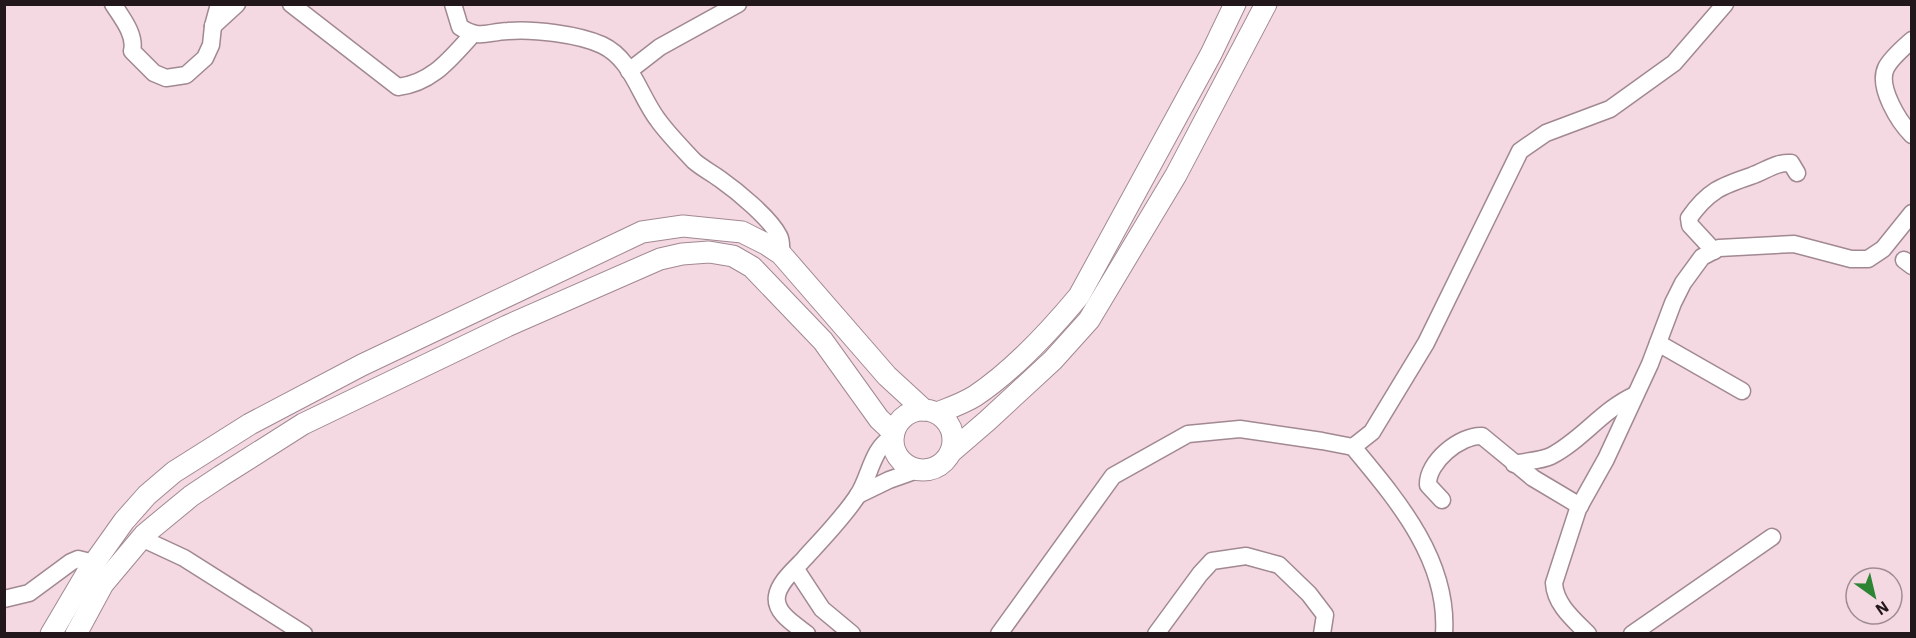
<svg xmlns="http://www.w3.org/2000/svg" width="1916" height="638" font-family="'IBM Plex Sans',sans-serif">
	<rect width="100%" height="100%" fill="#f4d9e3"/>
	<g fill="none" stroke-linecap="round" stroke-linejoin="round">
		<g stroke="#a18892" stroke-width="19">
			<g id="minor">
				<path d="M113,4c9,14 23,31 19,47l22,22 12,5 20,-3 19,-17 6,-13 2,-19 6,-22"/>
				<path d="M291,4l107,83c34,-4 52,-28 74,-52"/>
				<path d="M453,4l7,23c20,13 26,5 48,4 25,-2 70,3 94,14 30,14 37,50 56,75 10,14 24,28 36,41 8,7 18,12 26,18 17,12 50,39 59,57 3,5 2,12 2,18"/>
				<polyline points="213,26 237,4"/>
				<path d="M1912,40c-9,8 -21,18 -26,28 -9,19 13,54 26,67"/>
				<polyline points="629,71 660,47 738,4"/>
				<path d="M1714,251l-24,-26 -1,-7c19,-27 32,-32 62,-42 15,-5 24,-14 40,-13l6,10"/>
				<polyline points="1904,260 1912,266"/>
				<polyline points="1658,343 1742,391"/>
				<path d="M1353,447c44,53 96,113 91,187"/>
				<path d="M1514,464c12,-3 26,-3 37,-8 31,-16 51,-46 84,-61"/>
				<polyline points="858,495 889,480 920,469"/>
				<path d="M1442,500l-14,-15c-1,-23 32,-50 54,-49l51,42 47,28"/>
				<polyline points="141,538 184,558 304,634"/>
				<polyline points="794,571 799,574 822,609 852,634"/>
				<polyline points="4,599 29,593 71,562 78,559 94,563"/>
				<path d="M807,634c-11,-9 -33,-21 -30,-38 2,-14 18,-27 27,-37 18,-20 39,-41 54,-64 12,-18 14,-48 35,-58"/>
				<polyline points="999,634 1113,476 1188,434 1240,429 1322,441 1353,447 1372,432 1426,343 1520,151 1546,133 1610,109 1674,63 1725,4"/>
				<polyline points="1156,634 1200,574 1212,561 1246,556 1279,565 1309,594 1325,615 1322,634"/>
				<path d="M1588,634c-15,-15 -33,-30 -34,-51l24,-74 28,-50 44,-95 23,-61 10,-20 19,-26 17,-9 75,-4 57,15h17l15,-10 29,-36"/>
				<polyline points="1632,634 1772,537"/>
			</g>
		</g>
		<g stroke="#a18892" stroke-width="23">
			<g id="tertiary">
				<circle cx="923" cy="440" r="30"/>
				<path d="M937,413c13,-5 27,-10 38,-17 39,-26 74,-64 104,-100l132,-242 24,-50"/>
				<polyline points="951,452 987,421 1053,360 1089,320 1176,175 1266,4"/>
				<polyline points="51,634 87,573 124,521 147,495 174,472 250,424 362,365 642,232 683,226 742,232 766,244 781,254 887,376 924,410"/>
				<polyline points="76,634 103,584 145,534 191,496 221,476 303,424 507,326 660,259 682,254 709,252 733,256 752,267 823,341 879,419 894,433"/>
			</g>
		</g>
		<use href="#minor" stroke="#fff" stroke-width="16"/>
		<use href="#tertiary" stroke="#fff" stroke-width="21"/>
	</g>
	<rect width="1916" height="638" fill="none" stroke="#22181c" stroke-width="12"/>
	<g transform="translate(1874 596) rotate(146)"><circle r="28" fill="#f4d9e3" stroke="#a08c93" stroke-width="1.5"/>
	<path d="M0-4.5L10 22L0 15L-10 22Z" fill="#2d8534"/>
	<text y="-9" font-size="16" font-weight="bold" text-anchor="middle" fill="#22181c">N</text>
	</g>
</svg>
